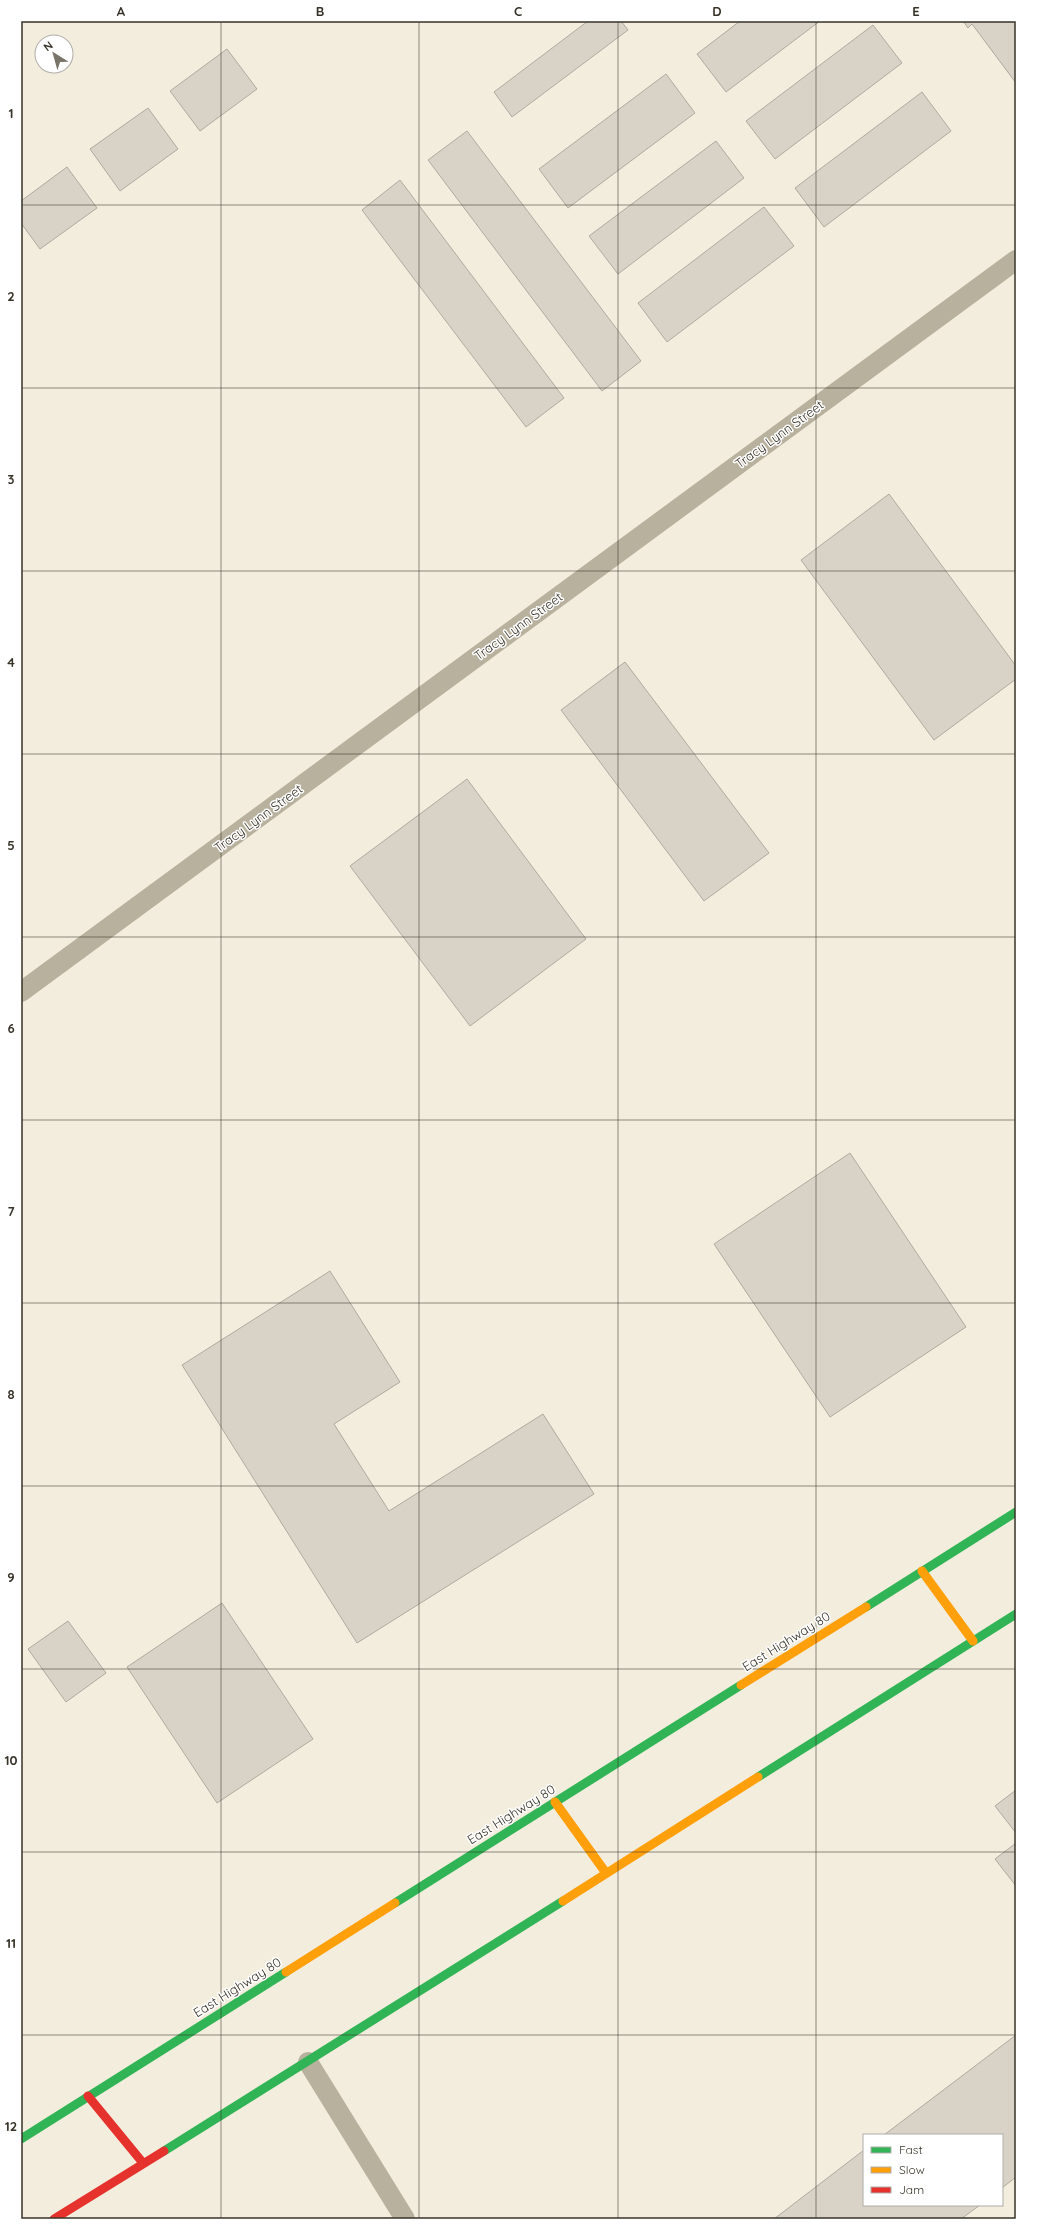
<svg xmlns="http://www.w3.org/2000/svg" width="1037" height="2240" font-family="Quicksand,sans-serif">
	<rect width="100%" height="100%" fill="#f3edde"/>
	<g fill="#d8d3c6" stroke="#afaa9f">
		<polygon points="588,21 621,21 628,30 512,117 494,92"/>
		<polygon points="740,21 820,21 726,92 697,54"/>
		<polygon points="963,21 1016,21 1016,83 972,24 968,28"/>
		<polygon points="873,25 902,63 775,159 746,121"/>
		<polygon points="227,49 257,89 200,131 170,91"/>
		<polygon points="666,74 695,113 568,208 539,169"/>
		<polygon points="922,92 951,131 824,227 795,188"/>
		<polygon points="148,108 178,149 120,191 90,149"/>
		<polygon points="467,131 641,361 602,391 428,160"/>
		<polygon points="716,141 744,178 618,274 589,236"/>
		<polygon points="67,167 97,208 40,249 21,223 21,201"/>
		<polygon points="400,180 564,398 526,427 362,210"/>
		<polygon points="764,207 794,246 667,342 638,303"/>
		<polygon points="889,494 1016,666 1016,679 934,740 801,560"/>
		<polygon points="625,662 769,853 704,901 561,710"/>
		<polygon points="467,779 586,939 470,1026 350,866"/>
		<polygon points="850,1153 966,1327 830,1417 714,1244"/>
		<polygon points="330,1271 400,1382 334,1424 389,1511 543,1414 594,1494 357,1643 182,1365"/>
		<polygon points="222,1603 313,1739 217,1803 127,1667"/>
		<polygon points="68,1621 106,1673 66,1702 28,1649"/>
		<polygon points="1016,1790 1016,1833 995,1806"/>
		<polygon points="1016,1843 1016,1886 995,1859"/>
		<polygon points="1016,2035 1016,2177 1002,2188 1002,2135 884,2135"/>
		<polygon points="864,2150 864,2205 980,2205 961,2219 774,2219"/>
	</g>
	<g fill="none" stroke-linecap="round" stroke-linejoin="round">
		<g stroke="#b8b19e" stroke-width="20">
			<polyline points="21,992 1016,260"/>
			<polyline points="308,2062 405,2219"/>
		</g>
		<g stroke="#30b455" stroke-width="9">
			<polyline points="866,1607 1016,1512"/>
			<polyline points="758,1777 1016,1614"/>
			<polyline points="395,1903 741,1685"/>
			<polyline points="21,2139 286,1972"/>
			<polyline points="164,2151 563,1901"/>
		</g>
		<g stroke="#ff9f0a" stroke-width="9">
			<polyline points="922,1571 973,1641"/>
			<polyline points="741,1685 866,1607"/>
			<polyline points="555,1802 606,1873"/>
			<polyline points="563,1901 758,1777"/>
			<polyline points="286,1972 395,1903"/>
		</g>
		<g stroke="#e5322d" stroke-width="9">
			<polyline points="88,2096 143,2163"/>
			<polyline points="54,2219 164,2151"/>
		</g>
	</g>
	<path fill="none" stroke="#373328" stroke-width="1" stroke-opacity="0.55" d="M221,21v2198M419,21v2198M618,21v2198M816,21v2198M21,205h995M21,388h995M21,571h995M21,754h995M21,937h995M21,1120h995M21,1303h995M21,1486h995M21,1669h995M21,1852h995M21,2035h995"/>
	<g text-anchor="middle" stroke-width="3" stroke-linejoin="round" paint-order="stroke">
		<g font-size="13" fill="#373328" stroke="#fff">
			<text transform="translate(779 434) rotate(-36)" y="5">Tracy Lynn Street</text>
			<text transform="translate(518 626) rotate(-36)" y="5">Tracy Lynn Street</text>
			<text transform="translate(258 818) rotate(-36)" y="5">Tracy Lynn Street</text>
			<text transform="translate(786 1641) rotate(-32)" y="5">East Highway 80</text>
			<text transform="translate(511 1814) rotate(-32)" y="5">East Highway 80</text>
			<text transform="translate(237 1987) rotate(-32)" y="5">East Highway 80</text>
		</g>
	</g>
	<rect width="1037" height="2240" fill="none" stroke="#ffffff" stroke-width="44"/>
	<rect x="863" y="2134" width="140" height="72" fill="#ffffff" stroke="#afada9"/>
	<rect x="871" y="2147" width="20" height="6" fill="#30b455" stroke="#afada9"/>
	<text x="899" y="2154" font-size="12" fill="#373328">Fast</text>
	<rect x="871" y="2167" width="20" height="6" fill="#ff9f0a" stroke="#afada9"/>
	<text x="899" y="2174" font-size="12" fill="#373328">Slow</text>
	<rect x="871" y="2187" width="20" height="6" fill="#e5322d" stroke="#afada9"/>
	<text x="899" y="2194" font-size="12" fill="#373328">Jam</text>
	<g transform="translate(54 54) rotate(323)"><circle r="19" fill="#ffffff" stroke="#afada9"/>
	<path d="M0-3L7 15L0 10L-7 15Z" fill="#797468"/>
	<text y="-6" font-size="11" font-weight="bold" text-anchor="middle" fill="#373328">N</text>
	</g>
	<rect x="22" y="22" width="993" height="2196" fill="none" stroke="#373328" stroke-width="1.5"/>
	<g font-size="13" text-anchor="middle" font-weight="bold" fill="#373328">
		<text x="121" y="16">A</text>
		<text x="320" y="16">B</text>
		<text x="518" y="16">C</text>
		<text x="717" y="16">D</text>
		<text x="916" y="16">E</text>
		<text x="11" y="118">1</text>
		<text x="11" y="301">2</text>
		<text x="11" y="484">3</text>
		<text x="11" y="667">4</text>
		<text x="11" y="850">5</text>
		<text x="11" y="1033">6</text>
		<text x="11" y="1216">7</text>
		<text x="11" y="1399">8</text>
		<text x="11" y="1582">9</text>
		<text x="11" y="1765">10</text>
		<text x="11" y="1948">11</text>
		<text x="11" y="2131">12</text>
	</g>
</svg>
